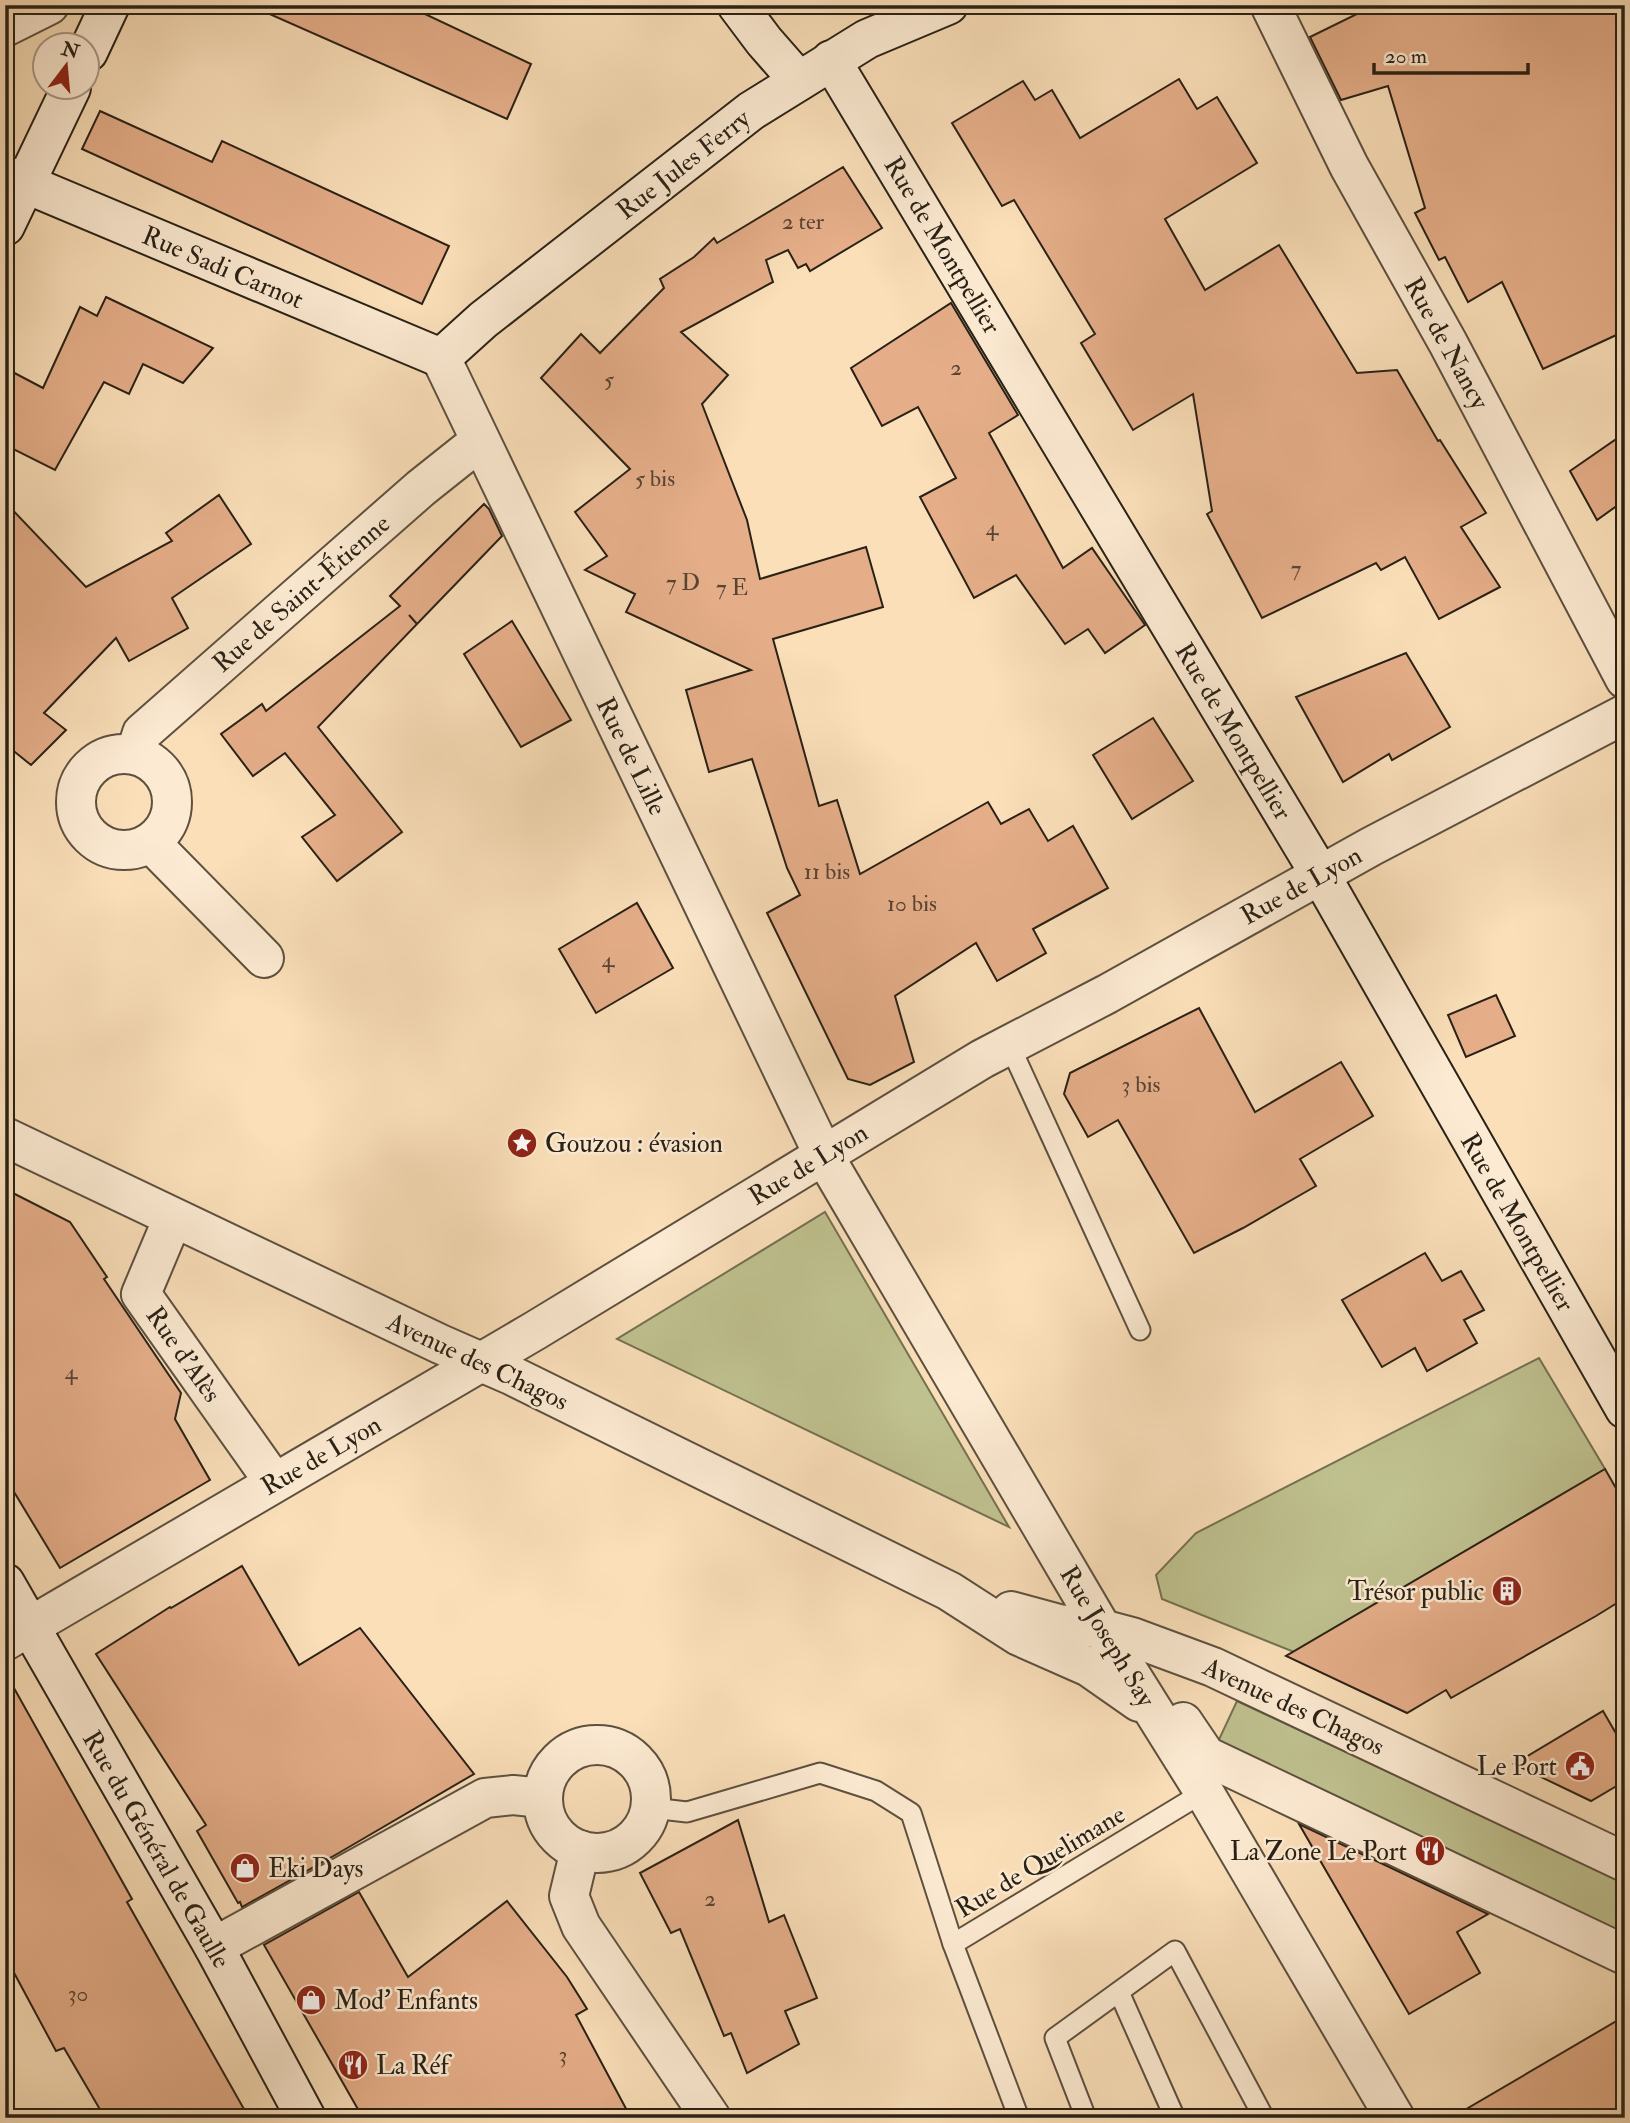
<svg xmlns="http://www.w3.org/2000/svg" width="1630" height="2123" font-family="'IM FELL Double Pica',serif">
	<rect width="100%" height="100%" fill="#fadfb9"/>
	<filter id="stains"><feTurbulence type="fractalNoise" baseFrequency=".00286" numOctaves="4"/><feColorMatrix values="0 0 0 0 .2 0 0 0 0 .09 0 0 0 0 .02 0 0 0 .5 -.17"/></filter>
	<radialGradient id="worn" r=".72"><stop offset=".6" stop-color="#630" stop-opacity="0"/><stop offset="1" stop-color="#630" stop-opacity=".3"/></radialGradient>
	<g fill="#bfc18f" stroke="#747152" stroke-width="2">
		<polygon points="825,1212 1009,1527 617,1339"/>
		<polygon points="1539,1358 1605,1469 1294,1652 1162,1599 1156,1575 1196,1533"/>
		<polygon points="1237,1701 1625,1883 1625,1941 1215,1748"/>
	</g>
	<g fill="#e5ae89" stroke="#292116" stroke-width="2">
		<polygon points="249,5 406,5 531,64 507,119"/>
		<polygon points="1375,5 1625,5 1625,331 1543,369 1502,282 1468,302 1445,257 1439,260 1415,213 1425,208 1388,86 1341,100 1310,37"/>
		<polygon points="1179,79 1197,109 1217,97 1257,163 1165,219 1205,290 1279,245 1357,373 1397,370 1438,441 1440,440 1486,513 1461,527 1500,587 1439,619 1405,557 1381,570 1376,563 1262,618 1207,514 1212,511 1193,394 1133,430 1081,343 1095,334 1014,200 1002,206 952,123 1023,81 1035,100 1052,90 1080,138"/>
		<polygon points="100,111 212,162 222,141 449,246 422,304 82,149"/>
		<polygon points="843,167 882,228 810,271 806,264 798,268 788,250 766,260 773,282 681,332 728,375 702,404 747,520 760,579 866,547 883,607 773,639 819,806 837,800 860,874 988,802 1001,824 1029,809 1048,841 1073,826 1108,888 1033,929 1046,953 997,981 976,943 895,996 914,1062 870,1085 848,1079 767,913 800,895 787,868 752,759 709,772 686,690 751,670 626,612 635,594 585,570 607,556 575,512 630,469 541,378 581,334 600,353 664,288 660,279 694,257 714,238 717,243"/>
		<polygon points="106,297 213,348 183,383 143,364 129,394 104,382 55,470 5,445 5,368 43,388 80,307 97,316"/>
		<polygon points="951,303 1018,415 989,433 1063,568 1092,548 1145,625 1105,653 1088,629 1065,644 1016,575 974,598 920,497 956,478 918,407 882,426 851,368"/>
		<polygon points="1625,433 1625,500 1597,520 1570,471"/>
		<polygon points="219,495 251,544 172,598 188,628 129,661 116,638 44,713 66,730 31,765 10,748 5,753 5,502 86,587 172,541 166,533"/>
		<polygon points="484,504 489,509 502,536 417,624 409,615 417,624 318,727 402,832 337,881 302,837 335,815 285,753 253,776 221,734 262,704 266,711 400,606 390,596"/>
		<polygon points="512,621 571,720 521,747 464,654"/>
		<polygon points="1406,653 1450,727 1392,760 1389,754 1343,782 1296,697"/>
		<polygon points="1153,718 1193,781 1132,819 1093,755"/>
		<polygon points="637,903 673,968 596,1013 559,949"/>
		<polygon points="1496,995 1515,1036 1466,1057 1448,1015"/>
		<polygon points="1199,1008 1255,1112 1341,1062 1373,1116 1300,1159 1316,1186 1243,1228 1194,1253 1118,1120 1088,1137 1064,1094 1070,1073"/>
		<polygon points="5,1189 70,1222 107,1277 104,1279 181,1393 175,1419 210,1480 60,1568 5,1477"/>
		<polygon points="1425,1253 1442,1281 1461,1271 1484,1310 1464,1320 1477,1343 1427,1371 1415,1348 1382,1367 1342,1300"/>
		<polygon points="1605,1469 1625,1504 1625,1598 1596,1616 1451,1698 1446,1690 1407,1713 1286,1656"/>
		<polygon points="242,1566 299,1665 360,1628 474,1774 337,1854 242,1907 240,1902 238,1903 197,1831 206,1825 96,1654 170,1607 171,1608"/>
		<polygon points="5,1672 132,1899 127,1902 249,2118 105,2118 64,2048 56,2051 5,1956"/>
		<polygon points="1603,1711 1625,1749 1625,1781 1591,1801 1514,1764"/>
		<polygon points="738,1820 769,1922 784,1915 817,1998 785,2011 799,2044 747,2073 731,2033 724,2036 680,1929 671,1933 640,1873"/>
		<polygon points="1299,1824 1488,1914 1457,1932 1480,1973 1409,2014"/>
		<polygon points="359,1892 408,1977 507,1901 567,1977 587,2009 576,2015 631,2118 363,2118 264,1945"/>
		<polygon points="1625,2016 1625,2118 1451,2118"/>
	</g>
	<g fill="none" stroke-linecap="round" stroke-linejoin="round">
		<g stroke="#5d503f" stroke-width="23">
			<g id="lane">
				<polyline points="1009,1044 1140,1330"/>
				<polyline points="652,1808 687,1812 820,1773 876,1791 911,1813 953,1944"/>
				<polyline points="1119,1992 1175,2118"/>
				<polyline points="1019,2118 953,1944 1204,1792"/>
				<polyline points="1086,2118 1055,2038 1175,1951 1264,2118"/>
			</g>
		</g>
		<g stroke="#5d503f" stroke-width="42">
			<g id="street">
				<polyline points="1270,5 1349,166 1448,343 1625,679"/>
				<polyline points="5,27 49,5"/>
				<polyline points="441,358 823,1154 1102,1629 1204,1792 1395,2118"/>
				<circle cx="124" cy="802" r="48"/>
				<polyline points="135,755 142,733 421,488 480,441"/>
				<polyline points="151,843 264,958"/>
				<polyline points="5,1137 440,1344 511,1375 949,1591 1019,1636 1089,1667 1139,1702"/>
				<polyline points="173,1218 141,1294 274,1482"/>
				<polyline points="1011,1611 1059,1624 1102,1629 1132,1637 1213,1667 1625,1862"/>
				<polyline points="5,1641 536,1330 982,1059 1107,994 1372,846 1625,714"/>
				<polyline points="1183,1722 1206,1756 1625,1955"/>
				<circle cx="597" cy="1799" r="54"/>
				<polyline points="580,1850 569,1896 581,1926 711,2118"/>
				<polyline points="214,1947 485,1798 513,1795 542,1798"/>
			</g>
		</g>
		<g stroke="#292116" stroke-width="42">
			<g id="secondary">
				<polyline points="737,5 764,41 799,81"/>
				<polyline points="88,52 110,5"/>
				<polyline points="831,60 1321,876 1625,1409"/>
				<polyline points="5,175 441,358 483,320 751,111 867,39 948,5"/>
				<polyline points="5,226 71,88"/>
				<polyline points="5,1583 214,1947 306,2118"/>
			</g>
		</g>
		<use href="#lane" stroke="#fcead2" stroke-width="19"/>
		<use href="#street" stroke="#fcead2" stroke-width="38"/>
		<use href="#secondary" stroke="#fcead2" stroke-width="38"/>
	</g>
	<defs>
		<g id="sight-disc" transform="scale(1.575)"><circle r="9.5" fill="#8f2418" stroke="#fcead2"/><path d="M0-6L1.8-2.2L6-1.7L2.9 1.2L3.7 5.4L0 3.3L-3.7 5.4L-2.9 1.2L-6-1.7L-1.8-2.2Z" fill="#fff"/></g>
		<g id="building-disc" transform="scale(1.575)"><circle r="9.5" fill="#8f2418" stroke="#fcead2"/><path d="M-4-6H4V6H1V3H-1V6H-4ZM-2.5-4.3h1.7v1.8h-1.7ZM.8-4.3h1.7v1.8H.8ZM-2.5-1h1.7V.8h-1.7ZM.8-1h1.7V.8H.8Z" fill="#fff"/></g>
		<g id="civic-disc" transform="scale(1.575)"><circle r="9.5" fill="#8f2418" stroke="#fcead2"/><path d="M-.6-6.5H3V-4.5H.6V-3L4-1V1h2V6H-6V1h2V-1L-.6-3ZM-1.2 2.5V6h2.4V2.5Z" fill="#fff"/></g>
		<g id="restaurant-disc" transform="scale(1.575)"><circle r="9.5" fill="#8f2418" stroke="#fcead2"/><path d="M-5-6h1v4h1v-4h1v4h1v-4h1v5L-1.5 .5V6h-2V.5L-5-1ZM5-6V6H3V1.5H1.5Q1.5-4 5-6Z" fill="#fff"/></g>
		<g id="shop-disc" transform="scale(1.575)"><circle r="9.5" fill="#8f2418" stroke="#fcead2"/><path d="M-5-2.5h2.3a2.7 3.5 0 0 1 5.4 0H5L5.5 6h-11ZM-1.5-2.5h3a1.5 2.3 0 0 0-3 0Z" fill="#fff"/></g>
	</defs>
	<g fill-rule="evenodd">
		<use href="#sight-disc" x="522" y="1143"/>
		<use href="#building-disc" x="1507" y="1591"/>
		<use href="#civic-disc" x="1580" y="1766"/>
		<use href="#restaurant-disc" x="1430" y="1851"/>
		<use href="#shop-disc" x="245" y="1868"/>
		<use href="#shop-disc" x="311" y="2000"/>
		<use href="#restaurant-disc" x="353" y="2065"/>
	</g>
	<g text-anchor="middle" stroke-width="5" stroke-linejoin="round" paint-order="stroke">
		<g font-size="23" fill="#584433">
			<text x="803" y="229">2 ter</text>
			<text x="956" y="375">2</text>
			<text x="609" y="387">5</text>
			<text x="655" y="486">5 bis</text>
			<text x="992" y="535">4</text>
			<text x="1296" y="576">7</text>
			<text x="683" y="590">7 D</text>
			<text x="732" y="595">7 E</text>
			<text x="827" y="879">11 bis</text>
			<text x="912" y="911">10 bis</text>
			<text x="608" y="967">4</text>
			<text x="1141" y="1092">3 bis</text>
			<text x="71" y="1379">4</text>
			<text x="710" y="1906">2</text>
			<text x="78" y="2001">30</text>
			<text x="563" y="2062">3</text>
		</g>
		<g font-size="26" fill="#292116" stroke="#fcead2">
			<text transform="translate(683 164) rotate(-38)" y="9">Rue Jules Ferry</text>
			<text transform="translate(943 245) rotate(59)" y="9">Rue de Montpellier</text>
			<text transform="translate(223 267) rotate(23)" y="9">Rue Sadi Carnot</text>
			<text transform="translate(1447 343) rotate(61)" y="9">Rue de Nancy</text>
			<text transform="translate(301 593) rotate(-41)" y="9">Rue de Saint-Étienne</text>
			<text transform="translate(1234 731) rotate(59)" y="9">Rue de Montpellier</text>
			<text transform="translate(632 756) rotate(64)" y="9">Rue de Lille</text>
			<text transform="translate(1301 885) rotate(-29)" y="9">Rue de Lyon</text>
			<text transform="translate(808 1164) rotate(-31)" y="9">Rue de Lyon</text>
			<text transform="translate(1518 1222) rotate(60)" y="9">Rue de Montpellier</text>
			<text transform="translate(184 1354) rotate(55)" y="9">Rue d'Alès</text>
			<text transform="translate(478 1361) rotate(25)" y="9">Avenue des Chagos</text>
			<text transform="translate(321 1455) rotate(-30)" y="9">Rue de Lyon</text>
			<text transform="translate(1108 1636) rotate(59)" y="9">Rue Joseph Say</text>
			<text transform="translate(1294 1706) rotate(25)" y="9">Avenue des Chagos</text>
			<text transform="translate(157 1849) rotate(60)" y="9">Rue du Général de Gaulle</text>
			<text transform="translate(1040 1861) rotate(-31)" y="9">Rue de Quelimane</text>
		</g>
		<g font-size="26" fill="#292116" stroke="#fcead2" text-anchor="start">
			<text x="545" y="1152">Gouzou : évasion</text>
			<text x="1484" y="1600" text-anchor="end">Trésor public</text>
			<text x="1557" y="1775" text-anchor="end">Le Port</text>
			<text x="1407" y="1860" text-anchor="end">La Zone Le Port</text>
			<text x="268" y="1877">Eki Days</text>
			<text x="334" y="2009">Mod' Enfants</text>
			<text x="376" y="2074">La Réf</text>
		</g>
	</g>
	<rect width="1630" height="2123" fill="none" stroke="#fadfb9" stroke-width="28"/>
	<rect x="7" y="7" width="1616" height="2109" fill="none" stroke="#292116" stroke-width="3.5"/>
	<rect x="14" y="14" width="1602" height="2095" fill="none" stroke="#292116" stroke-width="2"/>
	<g transform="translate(66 66) rotate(16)"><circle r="33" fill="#fcead2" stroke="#a89a87" stroke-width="2"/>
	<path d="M0-5L12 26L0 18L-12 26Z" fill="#8f2418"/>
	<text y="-10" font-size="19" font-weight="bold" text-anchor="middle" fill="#292116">N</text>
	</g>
	<path d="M1374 63v10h154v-10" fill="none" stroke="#292116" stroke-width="3.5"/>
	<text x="1385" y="63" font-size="21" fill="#292116" stroke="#fcead2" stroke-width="5" paint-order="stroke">20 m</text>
	<rect width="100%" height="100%" filter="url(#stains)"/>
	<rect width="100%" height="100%" fill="url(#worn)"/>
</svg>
